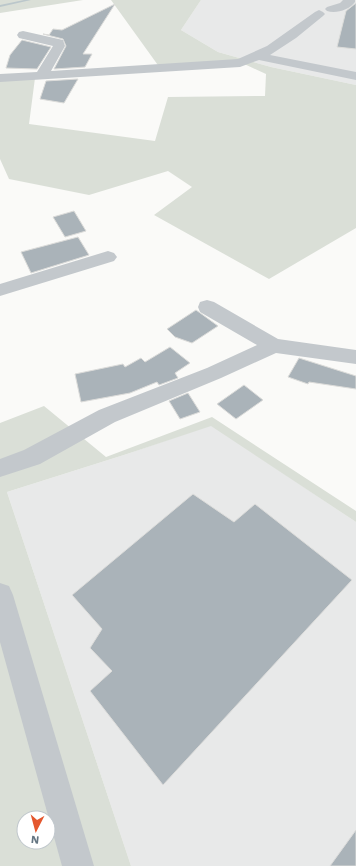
<svg xmlns="http://www.w3.org/2000/svg" width="356" height="866" font-family="'Work Sans',sans-serif">
	<rect width="100%" height="100%" fill="#fafaf8"/>
	<g fill="#e8e9e9">
		<polygon points="201,0 356,0 356,85 271,67 218,52 181,30"/>
		<polygon points="211,425 356,522 356,866 131,866 7,492 127,454"/>
	</g>
	<g fill="#dadfd7" fill-rule="evenodd">
		<polygon points="0,0 83,0 0,13"/>
		<polygon points="111,0 201,0 181,30 218,52 271,67 356,85 356,228 269,279 154,215 192,187 168,171 89,195 9,179 0,159 0,80 35,78 29,124 155,141 168,97 265,96 266,74 240,62 160,68"/>
		<path d="M44,406l62,51 106,-40 144,94v11l-145,-96 -84,28 -120,38 124,374h-131v-443zM24,818h24v24h-24z"/>
	</g>
	<g fill="none" stroke-linecap="round" stroke-linejoin="round">
		<polygon fill="#bbc7cb" fill-rule="evenodd" points="24,0 31,0 0,7 0,5"/>
	</g>
	<g fill="#aab3b9" stroke="#dcdcda">
		<polygon points="356,3 356,49 337,47 346,11"/>
		<polygon points="115,4 83,54 92,54 85,67 54,69 66,46 63,39 43,34 49,35 53,29 62,30"/>
		<polygon points="22,40 51,47 37,69 6,68 10,55"/>
		<polygon points="78,79 64,103 40,99 46,81"/>
		<polygon points="74,211 86,231 65,237 53,217"/>
		<polygon points="78,237 89,255 31,273 21,252"/>
		<polygon points="196,310 218,326 192,343 175,337 167,329"/>
		<polygon points="170,347 190,363 175,373 178,378 159,385 157,382 130,393 81,402 75,374 123,364 125,367 141,358 145,362"/>
		<polygon points="299,358 356,376 356,389 309,382 308,384 288,377"/>
		<polygon points="244,385 263,400 236,419 217,404"/>
		<polygon points="188,393 200,412 180,419 169,401"/>
		<polygon points="193,494 234,522 255,504 352,580 163,785 90,691 112,671 90,648 102,629 72,595"/>
		<polygon points="356,830 356,866 330,866"/>
	</g>
	<g fill="none" stroke-linecap="round" stroke-linejoin="round">
		<g fill="#c3c8cc" fill-rule="evenodd">
			<path d="M343,0h12v2c-6,8 -19,12 -28,9l-2,-2 2,-2 13,-4z"/>
			<polygon points="319,10 323,12 325,14 323,16 296,38 270,55 356,72 356,80 259,60 240,67 0,82 0,74 37,72 53,46 19,38 17,35 19,32 23,31 63,40 65,46 51,71 238,59 267,46 315,12"/>
			<polygon points="108,251 114,253 117,257 114,261 0,296 0,284"/>
			<polygon points="207,300 214,302 278,339 356,350 356,364 276,353 221,378 115,422 40,464 0,477 0,459 24,450 99,410 207,368 257,345 200,312 198,307 200,302"/>
			<polygon points="0,583 9,586 13,595 94,866 62,866 0,642"/>
		</g>
	</g>
	<g transform="translate(36 830) rotate(186)"><circle r="19" fill="#ffffff" stroke="#c1c8cd"/>
	<path d="M0-3L7 15L0 10L-7 15Z" fill="#e4572e"/>
	<text y="-6" font-size="11" font-weight="bold" text-anchor="middle" fill="#657683">N</text>
	</g>
</svg>
